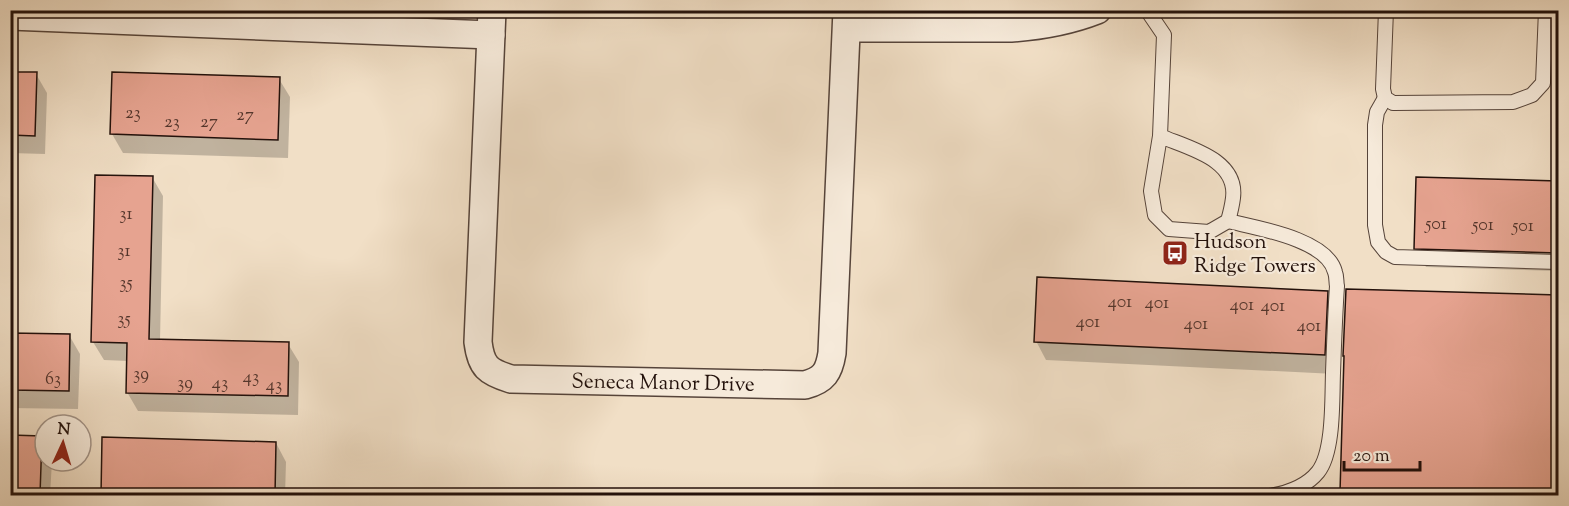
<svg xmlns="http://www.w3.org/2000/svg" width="1569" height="506" font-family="'Sorts Mill Goudy',serif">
	<rect width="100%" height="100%" fill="#f1dfc6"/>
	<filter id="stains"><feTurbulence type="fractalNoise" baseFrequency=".00333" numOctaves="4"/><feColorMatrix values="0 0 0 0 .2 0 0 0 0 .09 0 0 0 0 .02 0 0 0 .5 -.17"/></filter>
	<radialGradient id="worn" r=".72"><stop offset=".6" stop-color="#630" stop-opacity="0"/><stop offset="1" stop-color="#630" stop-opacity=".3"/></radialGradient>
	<g fill="#0003">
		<polygon points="10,73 36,74 47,93 45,154 10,153"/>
		<polygon points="279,79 290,97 288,158 123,153 112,134"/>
		<polygon points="152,177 163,196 160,341 288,344 299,362 298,415 138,411 127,392 128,361 104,360 93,342"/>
		<polygon points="1417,178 1558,182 1558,271 1426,267 1415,248"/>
		<polygon points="1347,291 1558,296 1558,496 1344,496 1342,491"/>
		<polygon points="1327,292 1338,311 1335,374 1046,360 1036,341"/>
		<polygon points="10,334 69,335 80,354 78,409 10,408"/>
		<polygon points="10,437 41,438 45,445 45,461 52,461 50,496 10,496"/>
		<polygon points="104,438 276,443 286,462 285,496 102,496"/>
	</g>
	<g fill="#e6a390" stroke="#23110b" stroke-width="1.5">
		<polygon points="10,72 37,72 35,136 10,135"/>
		<polygon points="112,72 280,77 278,140 110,134"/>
		<polygon points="95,175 153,176 149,339 289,342 288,396 126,393 127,343 91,342"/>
		<polygon points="1416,177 1558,181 1558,253 1414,249"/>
		<polygon points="1037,277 1328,291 1325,355 1034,342"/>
		<polygon points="1346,289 1558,295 1558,495 1485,495 1340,492 1344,356 1343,356"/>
		<polygon points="10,333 70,334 69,391 10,390"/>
		<polygon points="10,435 42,436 40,495 10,495"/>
		<polygon points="102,437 276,442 275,495 101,495"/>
	</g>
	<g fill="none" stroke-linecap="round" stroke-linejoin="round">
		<g stroke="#56443a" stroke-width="16">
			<g id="lane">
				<path d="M1147,10l17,25 -4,101 -9,55 4,24 14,14 40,3 19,-11c2,-7 4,-15 5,-23 5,-39 -45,-50 -73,-62"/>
				<polyline points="1386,10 1383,89 1385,98 1393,103 1513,102 1532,95 1543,83 1546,10"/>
				<polyline points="1385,98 1377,112 1375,125 1375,225 1378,242 1386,252 1395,257 1558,262"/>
				<path d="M1228,221c28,7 99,18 107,51 2,5 1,10 2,14 -2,29 -3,58 -4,87 -1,26 1,79 -15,99 -12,15 -31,21 -48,24"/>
			</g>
		</g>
		<g stroke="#56443a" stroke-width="30">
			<g id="street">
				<path d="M492,10l-14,332c3,25 10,30 33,37l294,6c19,-5 24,-13 27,-32l15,-343"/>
				<polyline points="10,16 491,35"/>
				<path d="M848,28h163c30,-2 58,-7 86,-18"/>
			</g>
		</g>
		<use href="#lane" stroke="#f6eada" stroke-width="14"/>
		<use href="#street" stroke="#f6eada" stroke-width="27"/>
	</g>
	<defs>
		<g id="bus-square" transform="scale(1.35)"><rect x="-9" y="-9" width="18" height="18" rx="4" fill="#8f2418" stroke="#f6eada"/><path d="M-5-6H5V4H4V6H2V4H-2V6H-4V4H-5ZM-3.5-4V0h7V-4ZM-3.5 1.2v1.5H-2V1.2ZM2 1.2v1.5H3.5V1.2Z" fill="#fff"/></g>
	</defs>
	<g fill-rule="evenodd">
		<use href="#bus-square" x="1175" y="253"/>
	</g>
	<g text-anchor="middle" stroke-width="4.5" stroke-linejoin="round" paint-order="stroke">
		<g font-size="18" fill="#54362c">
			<text x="133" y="118">23</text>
			<text x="245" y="120">27</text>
			<text x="172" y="127">23</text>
			<text x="209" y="127">27</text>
			<text x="126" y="219">31</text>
			<text x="1436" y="229">501</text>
			<text x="1483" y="230">501</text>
			<text x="1523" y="231">501</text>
			<text x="124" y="256">31</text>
			<text x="126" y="288">35</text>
			<text x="1120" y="307">401</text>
			<text x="1157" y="308">401</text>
			<text x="1242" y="310">401</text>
			<text x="1273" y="311">401</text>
			<text x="124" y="324">35</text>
			<text x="1088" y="327">401</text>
			<text x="1196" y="329">401</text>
			<text x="1309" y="331">401</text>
			<text x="141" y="379">39</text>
			<text x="251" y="382">43</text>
			<text x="53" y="384">63</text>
			<text x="185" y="388">39</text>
			<text x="220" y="388">43</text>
			<text x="274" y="390">43</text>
		</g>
		<g font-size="21" fill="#23110b" stroke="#f6eada" text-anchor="start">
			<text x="1194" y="248">Hudson<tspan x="1194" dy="24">Ridge Towers</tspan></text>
		</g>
		<g font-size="21" fill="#23110b" stroke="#f6eada">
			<text transform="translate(663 382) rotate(1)" y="7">Seneca Manor Drive</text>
		</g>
	</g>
	<rect width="1569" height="506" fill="none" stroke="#f1dfc6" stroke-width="36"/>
	<rect x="12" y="12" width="1545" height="482" fill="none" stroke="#23110b" stroke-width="3"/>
	<rect x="18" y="18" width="1533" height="470" fill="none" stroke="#23110b" stroke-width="1.5"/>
	<g transform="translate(63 443) rotate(4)"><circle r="28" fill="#f6eada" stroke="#a29387" stroke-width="1.5"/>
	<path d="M0-4.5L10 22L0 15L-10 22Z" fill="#8f2418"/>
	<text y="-9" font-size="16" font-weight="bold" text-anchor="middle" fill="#23110b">N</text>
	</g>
	<path d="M1344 461v9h76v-9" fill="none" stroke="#23110b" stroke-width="3"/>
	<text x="1353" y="461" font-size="18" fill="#23110b" stroke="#f6eada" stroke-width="4.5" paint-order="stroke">20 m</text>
	<rect width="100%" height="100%" filter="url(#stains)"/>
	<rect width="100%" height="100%" fill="url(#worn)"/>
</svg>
